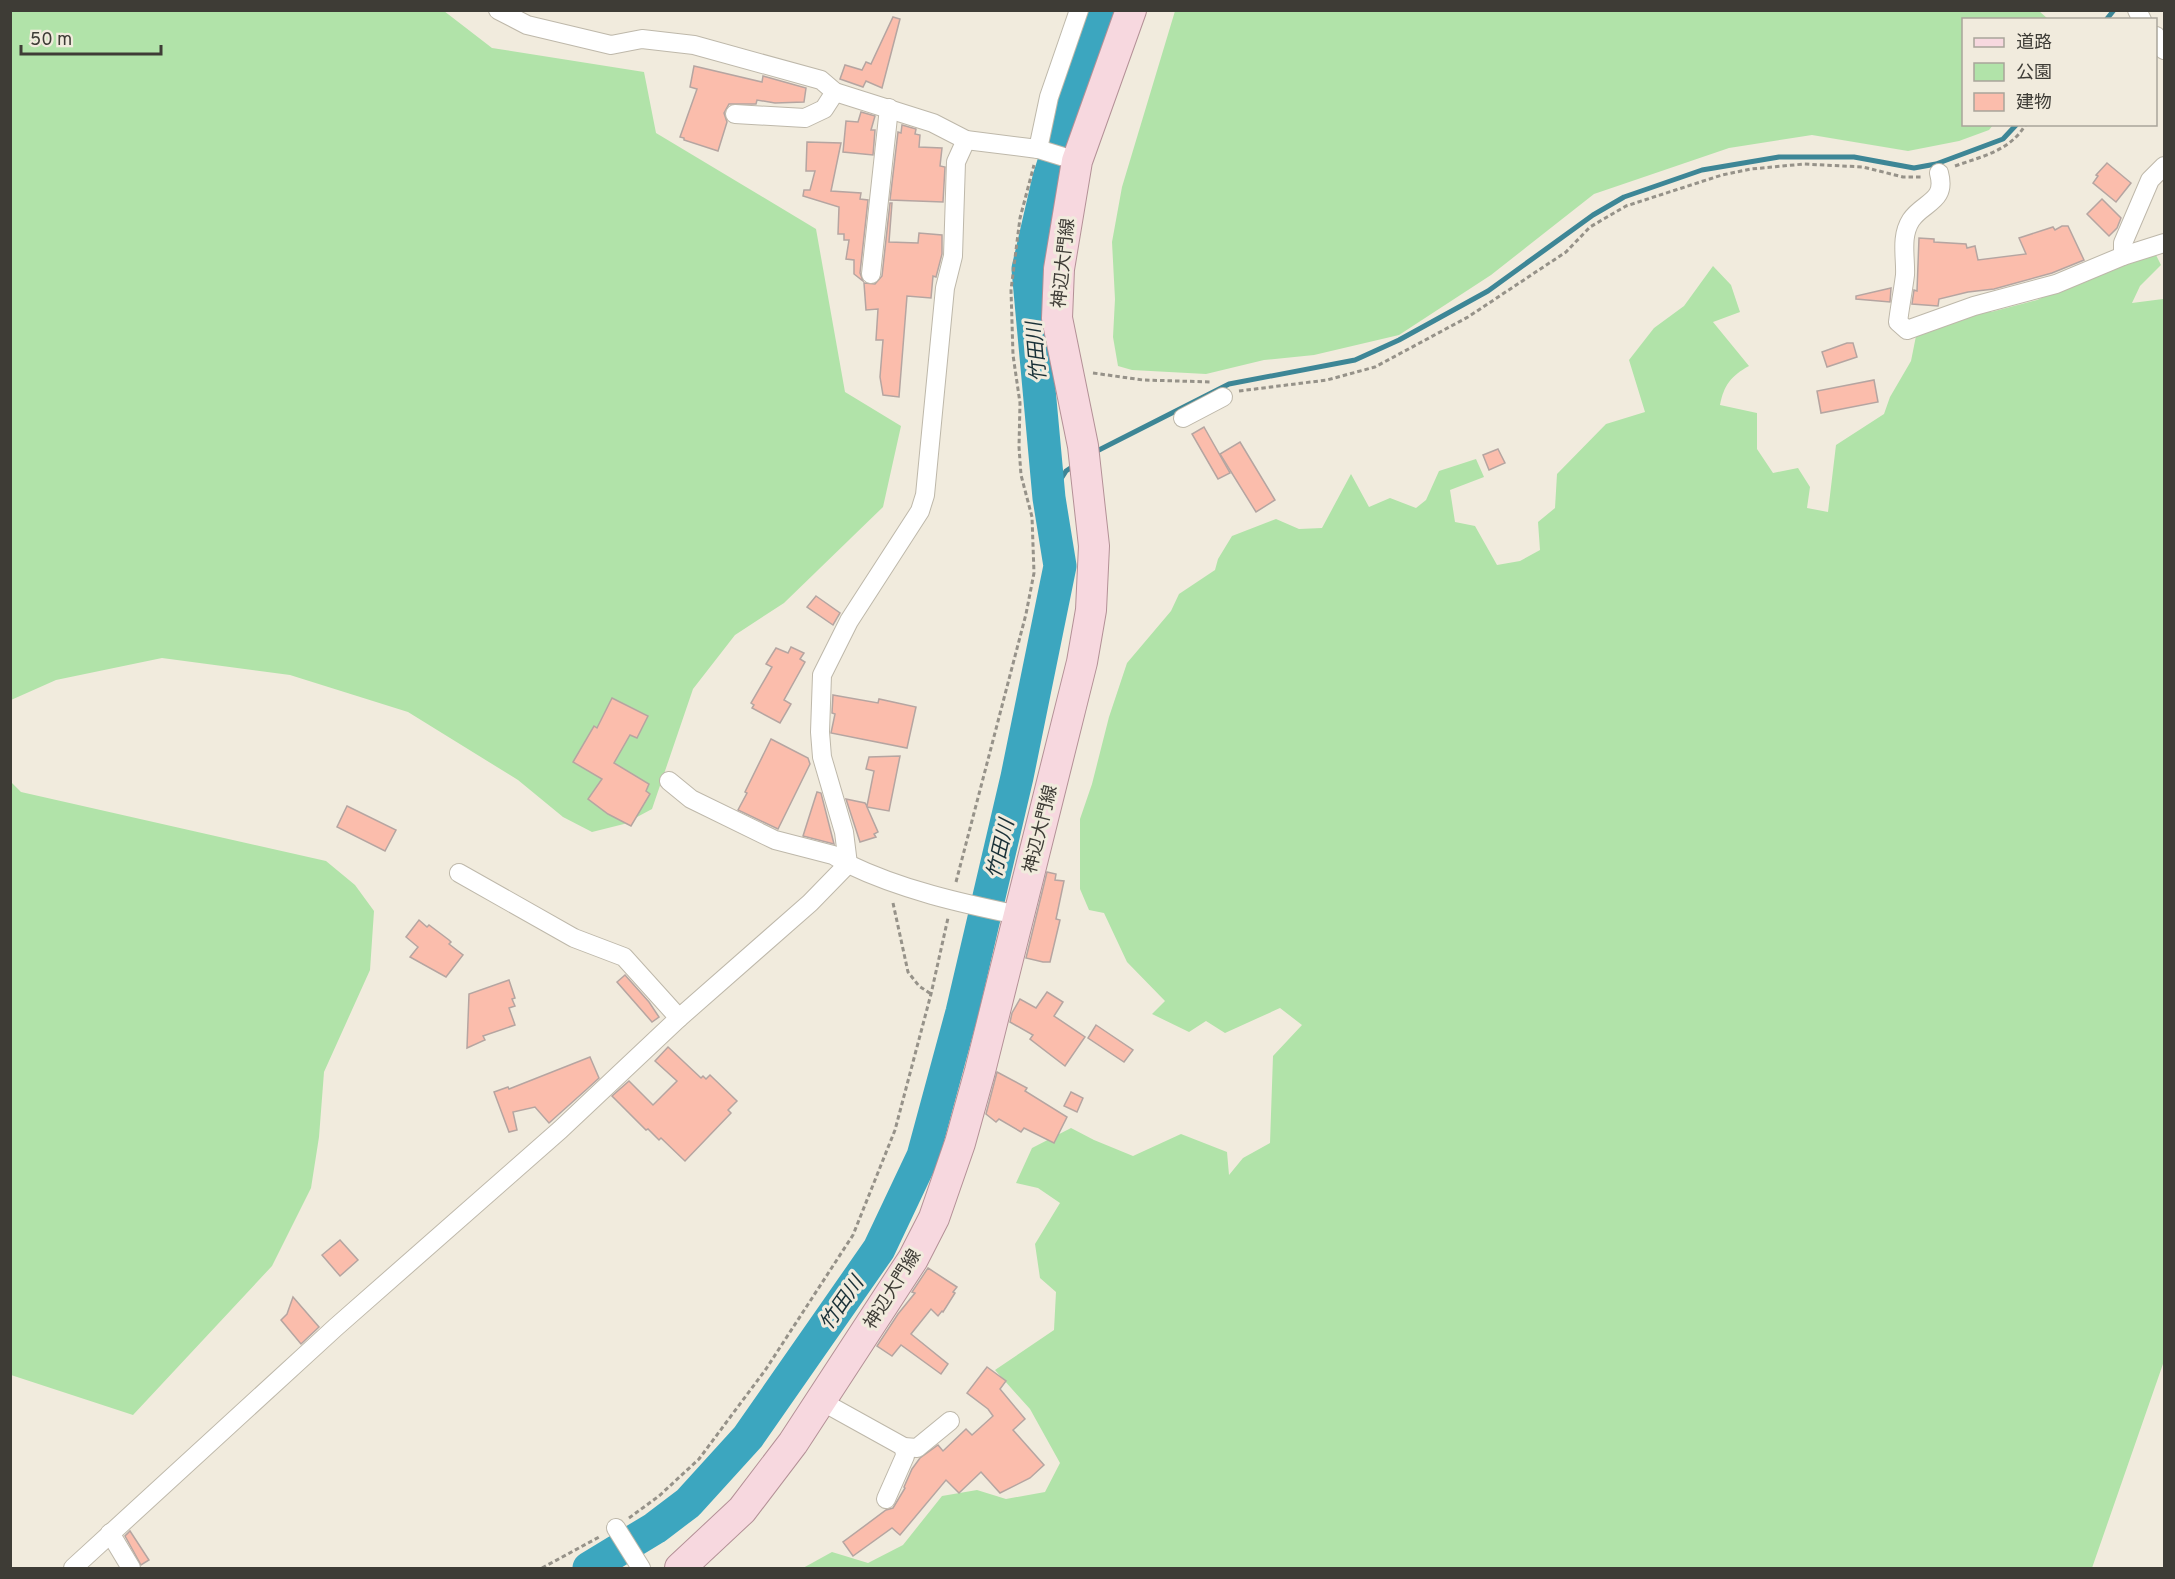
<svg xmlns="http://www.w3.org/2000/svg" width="2175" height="1579" font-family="Overpass,'Noto Sans JP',sans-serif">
	<rect width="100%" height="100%" fill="#f1ebdd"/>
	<g fill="#b1e3a9">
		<polygon points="11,11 444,11 492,48 644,72 656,133 816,229 845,392 901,426 883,507 784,603 735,635 693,689 652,809 624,824 592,832 563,817 518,780 408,712 290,675 162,658 56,680 11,700"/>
		<polygon points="2039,11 2048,19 1964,20 1964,124 1993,125 1989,130 1959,141 1908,151 1812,135 1729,148 1594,194 1491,275 1399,335 1314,355 1264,360 1206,374 1132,370 1118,366 1113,337 1115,299 1112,242 1122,187 1175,11"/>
		<path d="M2155,253l6,12 -21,21 -8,17 31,-4 1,-5v1067l-72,207h-1289l29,-16 36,11 35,-18 39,-49 35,-6 29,9 39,-7 15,-29 -30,-54 -35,-39 59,-40 2,-38 -16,-14 -5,-34 25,-41 -22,-15 -22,-5 16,-35 39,-20 23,12 39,16 48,-22 46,18 2,23 14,-17 27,-15 3,-87 29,-31 -22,-17 -55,25 -19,-12 -17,11 -37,-18 13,-13 -38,-39 -23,-49 -15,-3 -9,-21v-70l12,-35 17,-67 18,-54 44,-52 8,-17 36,-24 3,-11 14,-23 44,-17 23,10 23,-1 29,-54 18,33 21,-9 26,10 10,-8 13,-29 37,-12 8,18 -34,13 5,32 20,4 22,39 23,-4 20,-11 -2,-28 17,-14 2,-34 49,-50 39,-12 -16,-52 25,-32 30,-22 29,-40 18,19 9,27 -27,10 36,44c-18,10 -25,19 -29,39l37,8v36l16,24 25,-5 12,19 -3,21 21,4 8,-67 48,-31 6,-17 21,-36 6,-30 56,-21 18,2 46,-12 44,-20z"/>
		<polygon points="10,781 21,792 326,861 355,885 374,911 370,970 324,1072 319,1137 311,1188 272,1266 133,1415 11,1375"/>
	</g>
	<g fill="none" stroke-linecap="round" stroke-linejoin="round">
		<g stroke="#3d8696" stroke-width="5">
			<polyline points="2106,20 2114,10"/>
			<polyline points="1093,453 1229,384 1355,360 1399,340 1488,291 1593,215 1624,197 1702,170 1779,157 1854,157 1914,168 1936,164 2003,139 2017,124"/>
			<polyline points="1049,498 1066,471 1075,465"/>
		</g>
		<polyline stroke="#3ca6bf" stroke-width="33" points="589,1568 655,1528 688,1503 748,1437 879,1249 923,1156 962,1012 1017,777 1060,566 1049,498 1028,269 1049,178 1102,10"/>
	</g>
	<g fill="#fbbdac" stroke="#b5a5a1" stroke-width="1.5">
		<polygon points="893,17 900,19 882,88 866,81 863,87 840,79 845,65 862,70 866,62 871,64"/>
		<polygon points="694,66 762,82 763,76 806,88 804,102 775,103 757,100 756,104 729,104 724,113 727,122 718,151 684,140 684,138 680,137 697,89 690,87"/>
		<polygon points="861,112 875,116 871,130 875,130 873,155 843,152 846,121 858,122"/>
		<polygon points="902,125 916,129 915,134 920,135 919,147 942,148 940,166 945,167 943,202 890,200 898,132 901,133"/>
		<polygon points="807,142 841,143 831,191 861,193 860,199 868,200 860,273 863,281 854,274 854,260 846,259 849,240 844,240 844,234 838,234 839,207 803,196 804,190 810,190 815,171 806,171"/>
		<polygon points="2107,163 2131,183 2116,202 2093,183 2098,176 2096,175"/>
		<polygon points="2102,199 2121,218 2117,228 2109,236 2087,214"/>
		<polygon points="890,203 892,203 889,242 918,243 919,233 942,235 942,254 936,277 933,276 931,298 907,296 899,397 883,395 880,377 883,340 876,340 878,309 866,310 864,283 875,284 882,276"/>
		<polygon points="2062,226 2068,226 2084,260 2052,273 1994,289 1968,292 1939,299 1938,306 1912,304 1914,290 1917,291 1919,238 1934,239 1934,242 1966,244 1967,248 1975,246 1978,260 2026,254 2019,238 2053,227 2055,230"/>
		<polygon points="1891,288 1890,302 1856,299 1856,296"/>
		<polygon points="1847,343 1853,343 1857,357 1827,367 1822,352"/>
		<polygon points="1874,380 1878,402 1821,413 1817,391"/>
		<polygon points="1204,427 1230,473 1218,479 1192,434"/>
		<polygon points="1240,442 1275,500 1256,512 1220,454"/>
		<polygon points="1498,449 1505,463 1489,470 1483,455"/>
		<polygon points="816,596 840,613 833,625 807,607"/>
		<polygon points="791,647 804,653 800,659 805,662 784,700 791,704 780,723 752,708 754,705 751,703 772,667 766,664 776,648 788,653"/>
		<polygon points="833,695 878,703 879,699 916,707 907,748 831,733 835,714 832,713"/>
		<polygon points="612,698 648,716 637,738 630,735 614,763 649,784 646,791 650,794 631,826 608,814 588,799 602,779 573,762 594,726 597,728"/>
		<polygon points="771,739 808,758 810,764 778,829 738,810 747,793 745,792"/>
		<polygon points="900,756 889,811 867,807 878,832 874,834 876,837 860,842 846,799 865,803 867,806 874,771 866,769 869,757"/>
		<polygon points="817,792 821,793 834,844 803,836"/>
		<polygon points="347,806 396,830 385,851 337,827"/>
		<polygon points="1047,872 1056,874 1055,880 1064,881 1056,919 1060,920 1050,962 1043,962 1026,958"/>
		<polygon points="419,920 427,927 429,925 449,940 451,942 449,944 463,955 446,977 410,957 418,947 406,937"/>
		<polygon points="625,975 649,1002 659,1017 652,1022 617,982"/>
		<polygon points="509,980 515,998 512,999 515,1006 509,1008 515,1025 483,1036 485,1040 467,1048 469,994"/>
		<polygon points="1047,992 1063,1002 1054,1016 1085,1037 1065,1066 1030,1039 1033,1035 1010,1022 1012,1013 1020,999 1036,1008"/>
		<polygon points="1096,1025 1133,1050 1124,1062 1088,1038"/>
		<polygon points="668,1047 701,1078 703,1076 706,1079 710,1075 737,1101 728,1110 731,1113 685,1161 661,1138 659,1140 648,1129 646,1130 612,1096 629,1081 653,1105 677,1081 655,1061"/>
		<polygon points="590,1057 599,1078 587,1089 549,1123 535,1107 513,1112 517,1130 509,1132 494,1092 508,1087 509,1089"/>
		<polygon points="997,1072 1027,1088 1025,1091 1067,1117 1054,1143 1024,1128 1021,1132 999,1119 996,1122 986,1114"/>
		<polygon points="1071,1092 1083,1098 1077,1112 1064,1106"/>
		<polygon points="340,1240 358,1260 340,1276 322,1255"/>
		<polygon points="928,1268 957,1287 953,1292 955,1293 943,1312 942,1311 938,1316 931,1309 911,1334 948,1364 941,1374 901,1345 892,1356 877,1346 898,1314 915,1293 912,1292"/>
		<polygon points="293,1297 319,1327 301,1344 281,1320 287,1314"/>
		<polygon points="987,1367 1006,1381 1000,1389 1025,1419 1013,1430 1044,1465 1030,1478 1000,1493 981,1472 959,1493 946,1480 900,1535 892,1528 853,1556 843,1542 886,1510 893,1508 905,1488 904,1487 912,1469 920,1458 938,1445 943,1451 966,1429 972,1435 993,1416 988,1409 967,1393"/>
		<polygon points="130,1531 149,1560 141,1565 125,1536"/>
	</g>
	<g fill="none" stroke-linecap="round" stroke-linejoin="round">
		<g stroke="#beb8aa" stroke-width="20">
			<g id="street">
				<polyline points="498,10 527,25 611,45 642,39 694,45 821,80 835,92 933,123 966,140 1038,149 1077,161"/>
				<polyline points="2137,10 2142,20"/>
				<polyline points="2156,36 2164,50"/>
				<polyline points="735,114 805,118 824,109 835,92"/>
				<polyline points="1038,149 1049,97 1079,10"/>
				<path d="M1939,173c8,29 -16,29 -28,47 -11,17 -5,38 -6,55 -2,16 -5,31 -7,47l9,8 67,-24 82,-22 67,-28 41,-13"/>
				<polyline points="2123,256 2123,243 2150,180 2164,166"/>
				<polyline points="871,274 889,108"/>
				<polyline points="1183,418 1223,397"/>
				<polyline points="669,781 691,799 775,840 833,855 848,864"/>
				<polyline points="848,864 844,832 822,757 820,732 822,675 849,621 920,511 925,495 945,288 953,256 956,162 966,140"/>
				<polyline points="459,873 574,938 624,957 679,1018"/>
				<polyline points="821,1401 904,1447 917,1448 950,1421"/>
				<polyline points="886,1499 905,1456 904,1447"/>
				<polyline points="616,1528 641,1568"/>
				<polyline points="110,1533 131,1568"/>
				<path d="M73,1568l263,-241 224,-197 119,-112 131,-115 38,-39c54,26 112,39 170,51"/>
			</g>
		</g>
		<g stroke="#b39096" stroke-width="32">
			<polyline id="primary" points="680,1568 742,1510 793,1443 913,1259 934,1218 960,1143 980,1071 1082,662 1091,610 1094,546 1083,446 1057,318 1059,269 1077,161 1131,10"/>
		</g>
		<g stroke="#969289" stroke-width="3" stroke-dasharray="4.5 3" stroke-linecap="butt">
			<path d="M1955,166c28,-10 55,-15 71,-42"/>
			<polyline points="1093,373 1143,380 1212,382"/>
			<polyline points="1239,391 1327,380 1375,367 1468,317 1566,252 1590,227 1626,206 1722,175 1751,169 1804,164 1863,167 1903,177 1921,177"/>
			<polyline points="956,882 1026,614 1034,573 1032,517 1021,475 1019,447 1020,403 1013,355 1011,290 1020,218 1034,165"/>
			<polyline points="893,903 908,972 919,986 931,994"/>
			<polyline points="629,1518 659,1496 699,1459 766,1369 853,1235 895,1130 931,994 948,918"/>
			<polyline points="542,1568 601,1536"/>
		</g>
		<use href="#street" stroke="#fff" stroke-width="18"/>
		<use href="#primary" stroke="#f7d8df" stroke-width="30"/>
	</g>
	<g text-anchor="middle" stroke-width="6" stroke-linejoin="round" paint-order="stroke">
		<g font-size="18" fill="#3e3c36" stroke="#f1ebdd">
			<text transform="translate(1063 263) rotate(-84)" y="6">神辺大門線</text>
			<text transform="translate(1040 829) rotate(-76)" y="6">神辺大門線</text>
			<text transform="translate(892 1289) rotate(-58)" y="6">神辺大門線</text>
		</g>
		<g font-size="20" font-style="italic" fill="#193037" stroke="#f1ebdd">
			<text transform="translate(1036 352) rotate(-95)" y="7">竹田川</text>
			<text transform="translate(1000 849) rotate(-77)" y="7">竹田川</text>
			<text transform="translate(841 1303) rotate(-55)" y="7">竹田川</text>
		</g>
	</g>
	<rect width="2175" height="1579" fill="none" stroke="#3e3c36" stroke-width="24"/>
	<rect x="1962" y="18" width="195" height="108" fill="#f1ebdd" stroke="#a9a59a" stroke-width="1.5"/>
	<rect x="1974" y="38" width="30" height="9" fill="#f7d8df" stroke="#a9a59a" stroke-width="1.5"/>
	<text x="2016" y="48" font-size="18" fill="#3e3c36">道路</text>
	<rect x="1974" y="63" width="30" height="18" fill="#b1e3a9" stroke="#a9a59a" stroke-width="1.5"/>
	<text x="2016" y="78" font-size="18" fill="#3e3c36">公園</text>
	<rect x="1974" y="93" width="30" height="18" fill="#fbbdac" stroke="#a9a59a" stroke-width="1.5"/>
	<text x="2016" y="108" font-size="18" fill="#3e3c36">建物</text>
	<path d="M21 45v9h140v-9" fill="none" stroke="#3e3c36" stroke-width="3"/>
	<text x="30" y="45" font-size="18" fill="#3e3c36" stroke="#f1ebdd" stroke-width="4.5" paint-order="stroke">50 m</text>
</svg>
